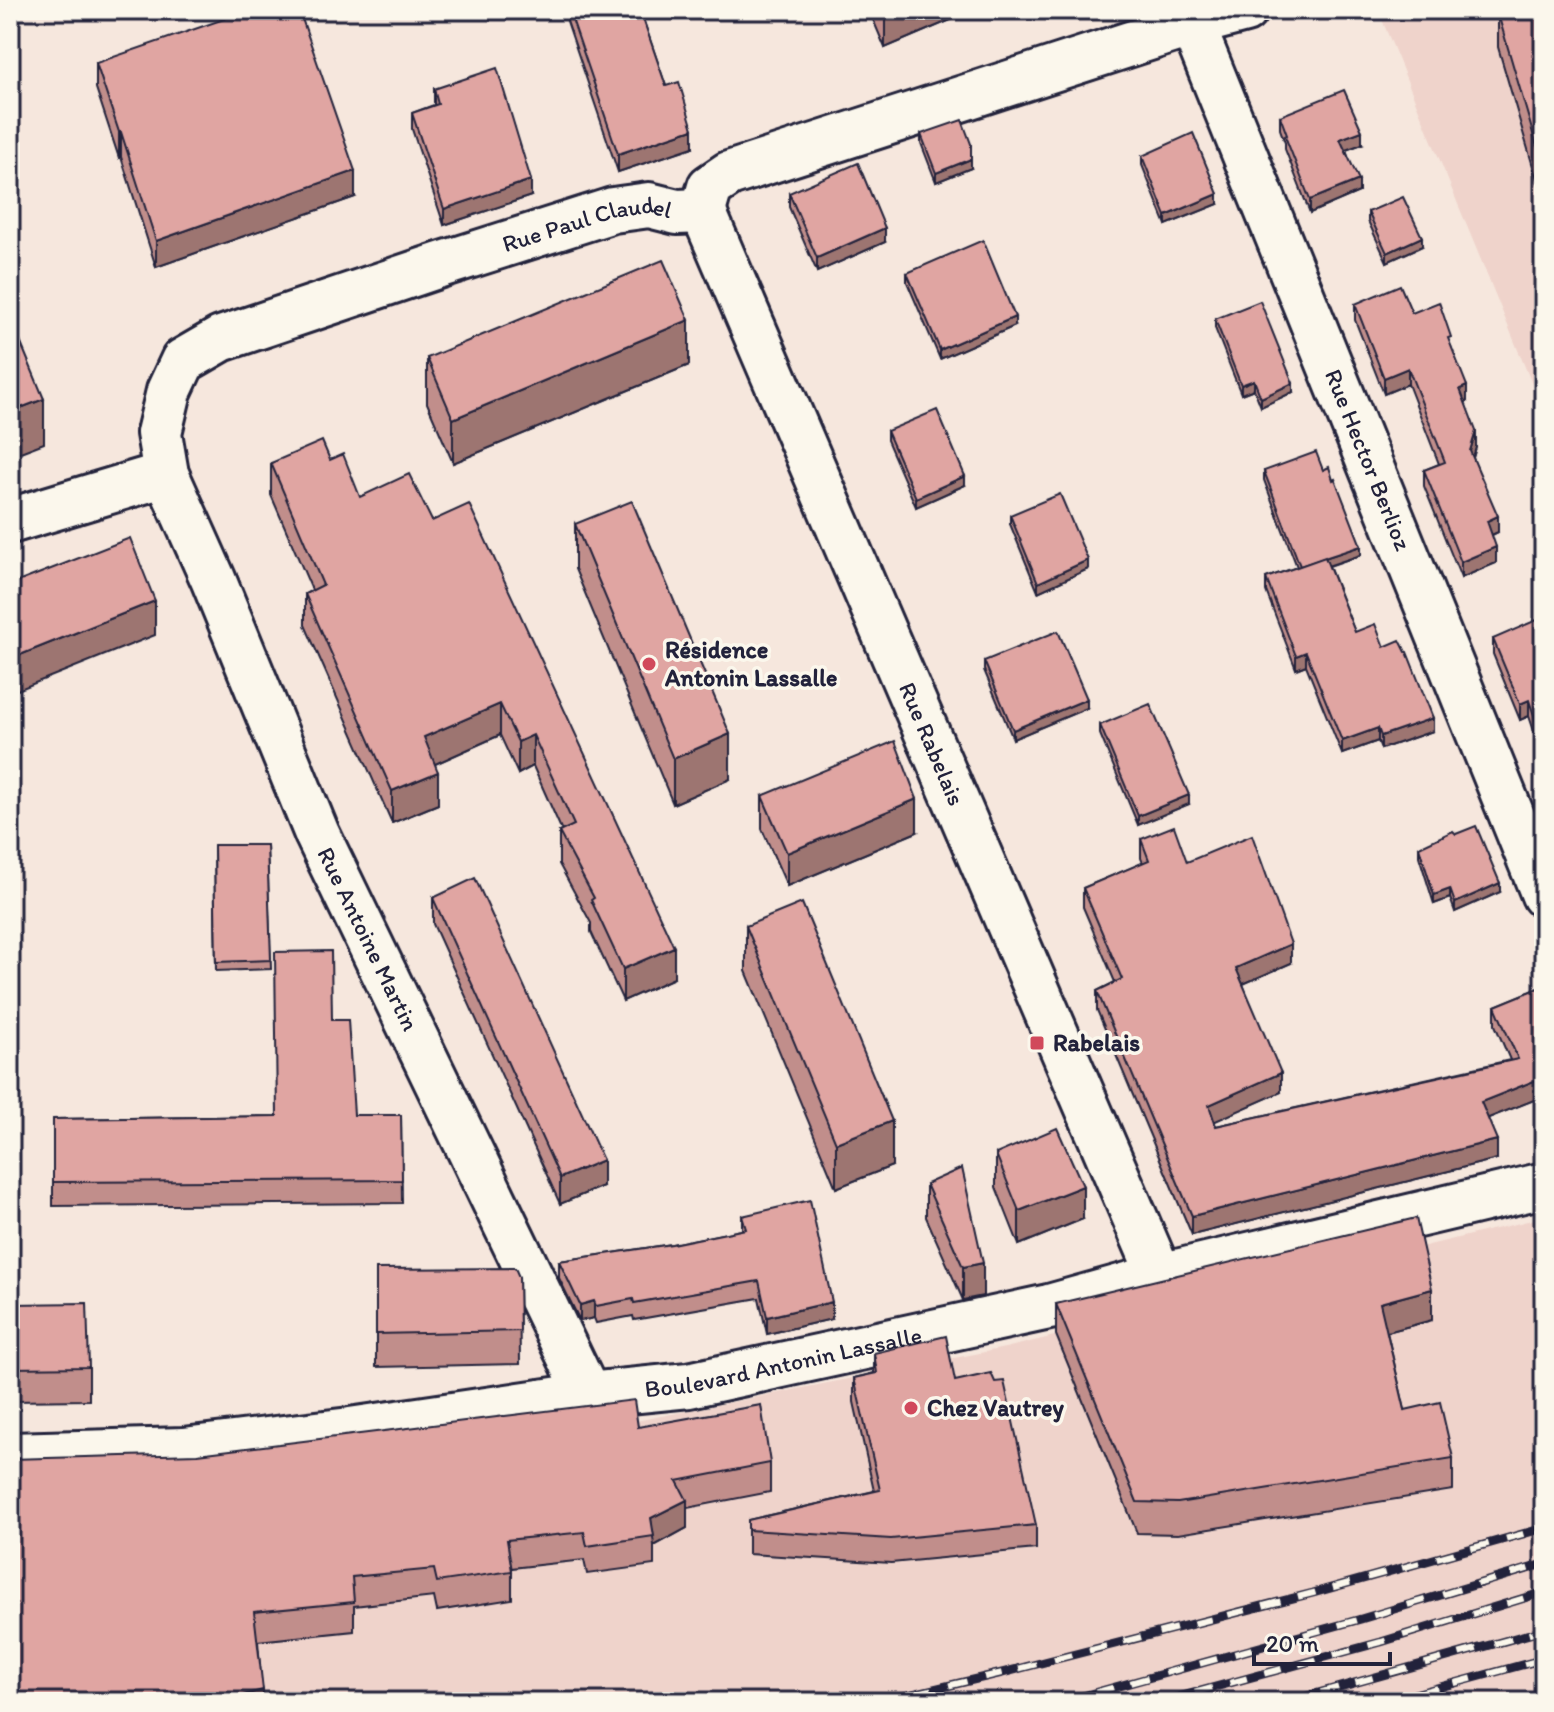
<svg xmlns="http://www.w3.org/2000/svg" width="1554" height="1712" font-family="Itim,sans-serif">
	<rect width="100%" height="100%" fill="#f6e7dd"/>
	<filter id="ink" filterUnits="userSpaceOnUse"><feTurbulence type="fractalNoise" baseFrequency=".0125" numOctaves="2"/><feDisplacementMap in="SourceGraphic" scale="16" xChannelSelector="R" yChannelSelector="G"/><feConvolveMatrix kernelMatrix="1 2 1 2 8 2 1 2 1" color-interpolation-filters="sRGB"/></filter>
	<g filter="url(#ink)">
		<g fill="#efd3cb">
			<polygon points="1378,10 1544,10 1544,413"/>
			<polygon points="1544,1217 1544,1702 10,1702 10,1482 636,1421 1005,1348"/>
		</g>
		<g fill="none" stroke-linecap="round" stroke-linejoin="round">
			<g stroke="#22223b" stroke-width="50">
				<g id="minor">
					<path id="s1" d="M1192,24l352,871"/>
					<path id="s2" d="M703,211l457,1065"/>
					<polyline points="703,211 710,187 729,174 1192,24 1245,10"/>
					<polyline points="10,521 166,474"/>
					<path id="s3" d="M588,1395l-271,-561 -104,-255 -47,-105 -7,-41 10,-42 14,-30 38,-22 219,-74 173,-55 36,-5 28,7 26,-1"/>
					<path id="s4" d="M10,1455l174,-5 166,-20 238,-35 101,-10 360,-78 111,-31 384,-91"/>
				</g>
			</g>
			<use href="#minor" stroke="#fbf7ec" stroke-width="44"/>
			<g stroke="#22223b" stroke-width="9">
				<g id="rail">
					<polyline points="879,1702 1002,1673 1313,1593 1544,1528"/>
					<polyline points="1061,1702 1361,1619 1544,1564"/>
					<polyline points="1160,1702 1381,1642 1544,1592"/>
					<polyline points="1286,1702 1544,1630"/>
					<polyline points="1385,1702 1544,1659"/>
				</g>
			</g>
			<use href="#rail" stroke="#fbf7ec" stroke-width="6" stroke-dasharray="18" stroke-linecap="butt"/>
		</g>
		<g fill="#c18e8b" stroke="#22223b" stroke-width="2">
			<polygon points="567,10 640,10 666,86 693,147 618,172 567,21"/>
			<polygon points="869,10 974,10 885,48"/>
			<polygon points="1544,10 1544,204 1498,47 1498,14"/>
			<polygon points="96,63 355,197 156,267 121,157 119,158 96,88"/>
			<polygon points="434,89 531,196 444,225 412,129 412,113 434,105"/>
			<polygon points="1280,116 1362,144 1346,150 1359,192 1310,213 1285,149 1285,143 1280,129"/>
			<polygon points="921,134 971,168 936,182 921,143"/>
			<polygon points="1142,156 1218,204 1166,225 1142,165"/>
			<polygon points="789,193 885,242 817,272 789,207"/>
			<polygon points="1368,212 1422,246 1387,262 1368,221"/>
			<polygon points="907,273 1015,326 940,359 907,282"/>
			<polygon points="1355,304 1412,313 1451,346 1467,402 1465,402 1476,447 1473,458 1498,532 1492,535 1496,563 1461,578 1424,486 1424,470 1439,464 1408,384 1384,394 1355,320"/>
			<polygon points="1215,319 1293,392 1261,407 1254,389 1241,394 1215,328"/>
			<polygon points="427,358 689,365 453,463 427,403"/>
			<polygon points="887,431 965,485 916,507 887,440"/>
			<polygon points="330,460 360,497 432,521 674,978 623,1001 591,932 591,923 559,864 559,832 562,831 533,766 518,774 500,735 435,764 438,804 392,823 305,625 305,594 312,590 271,495 271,463"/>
			<polygon points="1323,470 1333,480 1361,555 1329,566 1355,632 1384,647 1433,731 1381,749 1378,741 1342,754 1306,665 1296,669 1266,591 1266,578 1297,567 1264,480 1264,471"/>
			<polygon points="1010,515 1088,569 1038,592 1010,524"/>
			<polygon points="575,524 730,779 673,804 575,569"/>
			<polygon points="1544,630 1544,761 1529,716 1520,720 1493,654 1493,639"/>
			<polygon points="984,661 1087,708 1013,739 984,670"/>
			<polygon points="1100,725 1189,804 1138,825 1100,734"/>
			<polygon points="762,796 917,832 787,886 762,829"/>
			<polygon points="1141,839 1187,862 1291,963 1243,984 1281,1092 1214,1121 1216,1126 1510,1060 1495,1025 1495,1006 1544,986 1544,1096 1488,1118 1497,1159 1192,1235 1097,1010 1097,991 1115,982 1083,907 1083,888 1143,863 1141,858"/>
			<polygon points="214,845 267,845 271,969 216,971"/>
			<polygon points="1419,847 1500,892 1455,912 1450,898 1434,904 1419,856"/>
			<polygon points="433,898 603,1186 560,1204 433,924"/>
			<polygon points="746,926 892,1166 836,1188 746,971"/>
			<polygon points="332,1020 354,1115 401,1115 402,1203 53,1206 53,1119 277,1116"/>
			<polygon points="996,1154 1083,1219 1019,1245 996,1187"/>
			<polygon points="926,1184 983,1296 963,1300 926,1217"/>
			<polygon points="742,1216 832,1319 767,1334 759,1298 634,1320 633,1316 596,1323 594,1318 580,1321 559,1278 559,1261 672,1244 742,1230"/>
			<polygon points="376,1269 519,1277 520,1364 376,1367"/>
			<polygon points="10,1304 89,1367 89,1400 10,1401"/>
			<polygon points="1056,1304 1432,1320 1387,1332 1405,1410 1453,1458 1453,1490 1178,1534 1137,1533 1056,1335"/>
			<polygon points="874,1353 955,1381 1036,1525 1036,1549 891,1563 748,1554 748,1520 874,1491 854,1402 854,1378 874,1373"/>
			<polygon points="638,1427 770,1463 770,1492 687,1508 687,1528 654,1546 654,1565 587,1574 584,1560 512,1568 512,1599 437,1611 434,1597 354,1606 354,1631 258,1641 263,1702 198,1454"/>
		</g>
		<g fill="#9d7471" stroke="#22223b" stroke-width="2">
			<polygon points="885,10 974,10 885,48"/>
			<polygon points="693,129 693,147 618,172 618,154"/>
			<polygon points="1362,131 1362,144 1340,152 1340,139"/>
			<polygon points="119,132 121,132 121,157 119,158"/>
			<polygon points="971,159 971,168 936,182 936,173"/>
			<polygon points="355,171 355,197 156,267 156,241"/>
			<polygon points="531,180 531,196 444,225 444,209"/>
			<polygon points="1359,180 1359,192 1310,213 1310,200"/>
			<polygon points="1218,194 1218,204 1166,225 1166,216"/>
			<polygon points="885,228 885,242 817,272 817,258"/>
			<polygon points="1422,237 1422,246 1387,262 1387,253"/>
			<polygon points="1015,317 1015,326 940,359 940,350"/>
			<polygon points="689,320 689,365 453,463 453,419"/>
			<polygon points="1408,368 1408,384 1384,394 1384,378"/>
			<polygon points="1254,380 1254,389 1241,394 1241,385"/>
			<polygon points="1293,383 1293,392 1261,407 1261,398"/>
			<polygon points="1467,386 1467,402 1460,405 1460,389"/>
			<polygon points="44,399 44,443 10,456 10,412"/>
			<polygon points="1476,431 1476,447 1470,467 1470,451"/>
			<polygon points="965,476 965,485 916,507 916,498"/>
			<polygon points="1498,516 1498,532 1487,537 1487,521"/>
			<polygon points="1361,546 1361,555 1300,575 1300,566"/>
			<polygon points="1496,547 1496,563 1461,578 1461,562"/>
			<polygon points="1088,560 1088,569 1038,592 1038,583"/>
			<polygon points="155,601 155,635 10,693 10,659"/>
			<polygon points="1306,652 1306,665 1296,669 1296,656"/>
			<polygon points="1087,699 1087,708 1013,739 1013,730"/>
			<polygon points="1529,700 1529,716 1520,720 1520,704"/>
			<polygon points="500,704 500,735 424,769 424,737"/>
			<polygon points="1433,718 1433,731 1381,749 1381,736"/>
			<polygon points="1378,728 1378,741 1342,754 1342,741"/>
			<polygon points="730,734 730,779 673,804 673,759"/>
			<polygon points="533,735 533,766 518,774 518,742"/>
			<polygon points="438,772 438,804 392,823 392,791"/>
			<polygon points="1189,795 1189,804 1138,825 1138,816"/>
			<polygon points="917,799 917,832 787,886 787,853"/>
			<polygon points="1500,883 1500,892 1455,912 1455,903"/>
			<polygon points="1450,889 1450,898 1434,904 1434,895"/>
			<polygon points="1291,944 1291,963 1236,987 1236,968"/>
			<polygon points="674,947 674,978 623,1001 623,969"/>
			<polygon points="1281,1073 1281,1092 1209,1124 1209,1105"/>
			<polygon points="1544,1077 1544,1096 1481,1121 1481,1102"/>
			<polygon points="892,1121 892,1166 836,1188 836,1143"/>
			<polygon points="1497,1140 1497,1159 1192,1235 1192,1216"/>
			<polygon points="603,1160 603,1186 560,1204 560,1178"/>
			<polygon points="1083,1186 1083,1219 1019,1245 1019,1211"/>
			<polygon points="983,1263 983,1296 963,1300 963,1267"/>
			<polygon points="1432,1289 1432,1320 1380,1334 1380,1303"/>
			<polygon points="594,1301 594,1318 580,1321 580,1305"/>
			<polygon points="832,1302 832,1319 767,1334 767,1317"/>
			<polygon points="687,1500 687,1528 654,1546 651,1518"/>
			<polygon points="263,1690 263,1702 214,1702"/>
		</g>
		<g fill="#e0a5a2" stroke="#22223b" stroke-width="2">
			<polygon points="250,10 299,10 355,171 156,241 121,132 119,132 96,63"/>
			<polygon points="569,10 640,10 666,86 679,82 693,129 618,154"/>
			<polygon points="1512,10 1544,10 1544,171 1498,14"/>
			<polygon points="497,68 531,180 444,209 412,113 438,104 434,89"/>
			<polygon points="1344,90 1362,131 1340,139 1359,180 1310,200 1285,136 1287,135 1280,116"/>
			<polygon points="962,120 971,144 971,159 936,173 921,134"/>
			<polygon points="1193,133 1218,194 1166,216 1142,156"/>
			<polygon points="858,163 885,228 817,258 789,193"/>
			<polygon points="1403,197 1422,237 1387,253 1368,212"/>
			<polygon points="983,240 1015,317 940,350 907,273"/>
			<polygon points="663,260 689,320 453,419 427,358"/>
			<polygon points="1400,285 1412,313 1439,302 1451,337 1448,338 1467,386 1460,389 1476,431 1470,451 1498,516 1487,521 1496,547 1461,562 1424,470 1445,462 1408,368 1384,378 1355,304"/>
			<polygon points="1260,301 1293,383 1261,398 1254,380 1241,385 1215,319"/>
			<polygon points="10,317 44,399 10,412"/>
			<polygon points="937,410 965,476 916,498 887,431"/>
			<polygon points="322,441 330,460 343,454 360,497 409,474 432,521 469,504 674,947 623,969 591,900 594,898 559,832 574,825 533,735 518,742 500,704 424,737 438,772 392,791 305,594 323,585 271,463"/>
			<polygon points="1316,452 1323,470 1329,467 1333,480 1335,479 1361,546 1300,566 1264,471"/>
			<polygon points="1060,494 1088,560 1038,583 1010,515"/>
			<polygon points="632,501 730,734 673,759 575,524"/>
			<polygon points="130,538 155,601 10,659 10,585"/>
			<polygon points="1325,557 1355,632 1375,624 1384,647 1400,640 1406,652 1407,652 1433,718 1381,736 1378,728 1342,741 1306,652 1296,656 1266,578"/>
			<polygon points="1539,619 1544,630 1544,746 1529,700 1520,704 1493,639"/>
			<polygon points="1058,631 1087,699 1013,730 984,661"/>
			<polygon points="1150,704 1189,795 1138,816 1100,725"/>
			<polygon points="895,741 917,799 787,853 762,796"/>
			<polygon points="1174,826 1187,862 1252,835 1291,944 1236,968 1281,1073 1209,1105 1216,1126 1518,1059 1495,1006 1544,986 1544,1077 1481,1102 1497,1140 1192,1216 1097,991 1122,979 1083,888 1149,860 1141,839"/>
			<polygon points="1476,826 1500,883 1455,903 1450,889 1434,895 1419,847 1453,831 1456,834"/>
			<polygon points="214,845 267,845 271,960 216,962"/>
			<polygon points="475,878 603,1160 560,1178 433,898"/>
			<polygon points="802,903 892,1121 836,1143 746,926"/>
			<polygon points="331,951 332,1020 348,1020 354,1115 401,1115 402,1180 53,1182 53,1119 277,1116 275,952"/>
			<polygon points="1057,1128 1083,1186 1019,1211 996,1154"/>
			<polygon points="962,1168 983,1263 963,1267 926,1184"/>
			<polygon points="810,1200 832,1302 767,1317 759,1281 634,1303 633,1299 596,1306 594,1301 580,1305 559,1261 672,1244 746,1229 742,1216"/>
			<polygon points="1416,1218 1432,1289 1380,1303 1405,1410 1440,1402 1453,1458 1178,1503 1137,1502 1056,1304"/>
			<polygon points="515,1268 519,1277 520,1331 376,1334 376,1269"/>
			<polygon points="87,1303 89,1367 10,1368 10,1304"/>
			<polygon points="946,1336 955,1381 991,1373 995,1382 1004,1381 1036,1525 891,1539 748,1530 748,1520 880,1490 854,1378 877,1373 874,1353"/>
			<polygon points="634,1400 638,1427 761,1405 770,1463 677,1481 687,1500 651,1518 654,1536 587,1546 584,1532 507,1540 512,1571 437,1582 434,1569 352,1577 354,1602 254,1612 263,1690 214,1702 10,1702 10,1459 198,1454"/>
		</g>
	</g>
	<g fill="#d1495b" stroke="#fbf7ec" stroke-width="3">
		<circle cx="649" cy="664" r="8"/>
		<rect x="1029" y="1035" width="16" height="16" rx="4"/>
		<circle cx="911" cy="1408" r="8"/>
	</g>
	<g text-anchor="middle" stroke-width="7" stroke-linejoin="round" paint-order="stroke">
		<g font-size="24" fill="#22223b" stroke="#fbf7ec">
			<text dy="8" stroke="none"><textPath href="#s3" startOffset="1560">Rue Paul Claudel</textPath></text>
			<text dy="8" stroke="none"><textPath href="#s1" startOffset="470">Rue Hector Berlioz</textPath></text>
			<text dy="8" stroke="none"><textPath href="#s2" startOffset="580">Rue Rabelais</textPath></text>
			<text transform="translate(368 939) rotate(64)" y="8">Rue Antoine Martin</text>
			<text dy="8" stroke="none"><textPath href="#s4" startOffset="780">Boulevard Antonin Lassalle</textPath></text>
		</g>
		<g font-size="24" font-weight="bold" fill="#22223b" stroke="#fbf7ec" text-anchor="start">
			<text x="665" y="658">Résidence<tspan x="665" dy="28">Antonin Lassalle</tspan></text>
			<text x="1053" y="1051">Rabelais</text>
			<text x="927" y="1416">Chez Vautrey</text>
		</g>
	</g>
	<rect width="1554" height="1712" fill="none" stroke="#fbf7ec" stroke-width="40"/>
	<rect x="20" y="20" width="1514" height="1672" fill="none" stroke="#22223b" stroke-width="3" filter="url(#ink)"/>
	<path d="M1254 1652v12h136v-12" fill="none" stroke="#22223b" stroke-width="4"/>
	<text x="1266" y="1652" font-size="24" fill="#22223b" stroke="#fbf7ec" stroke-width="6" paint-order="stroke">20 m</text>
</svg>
